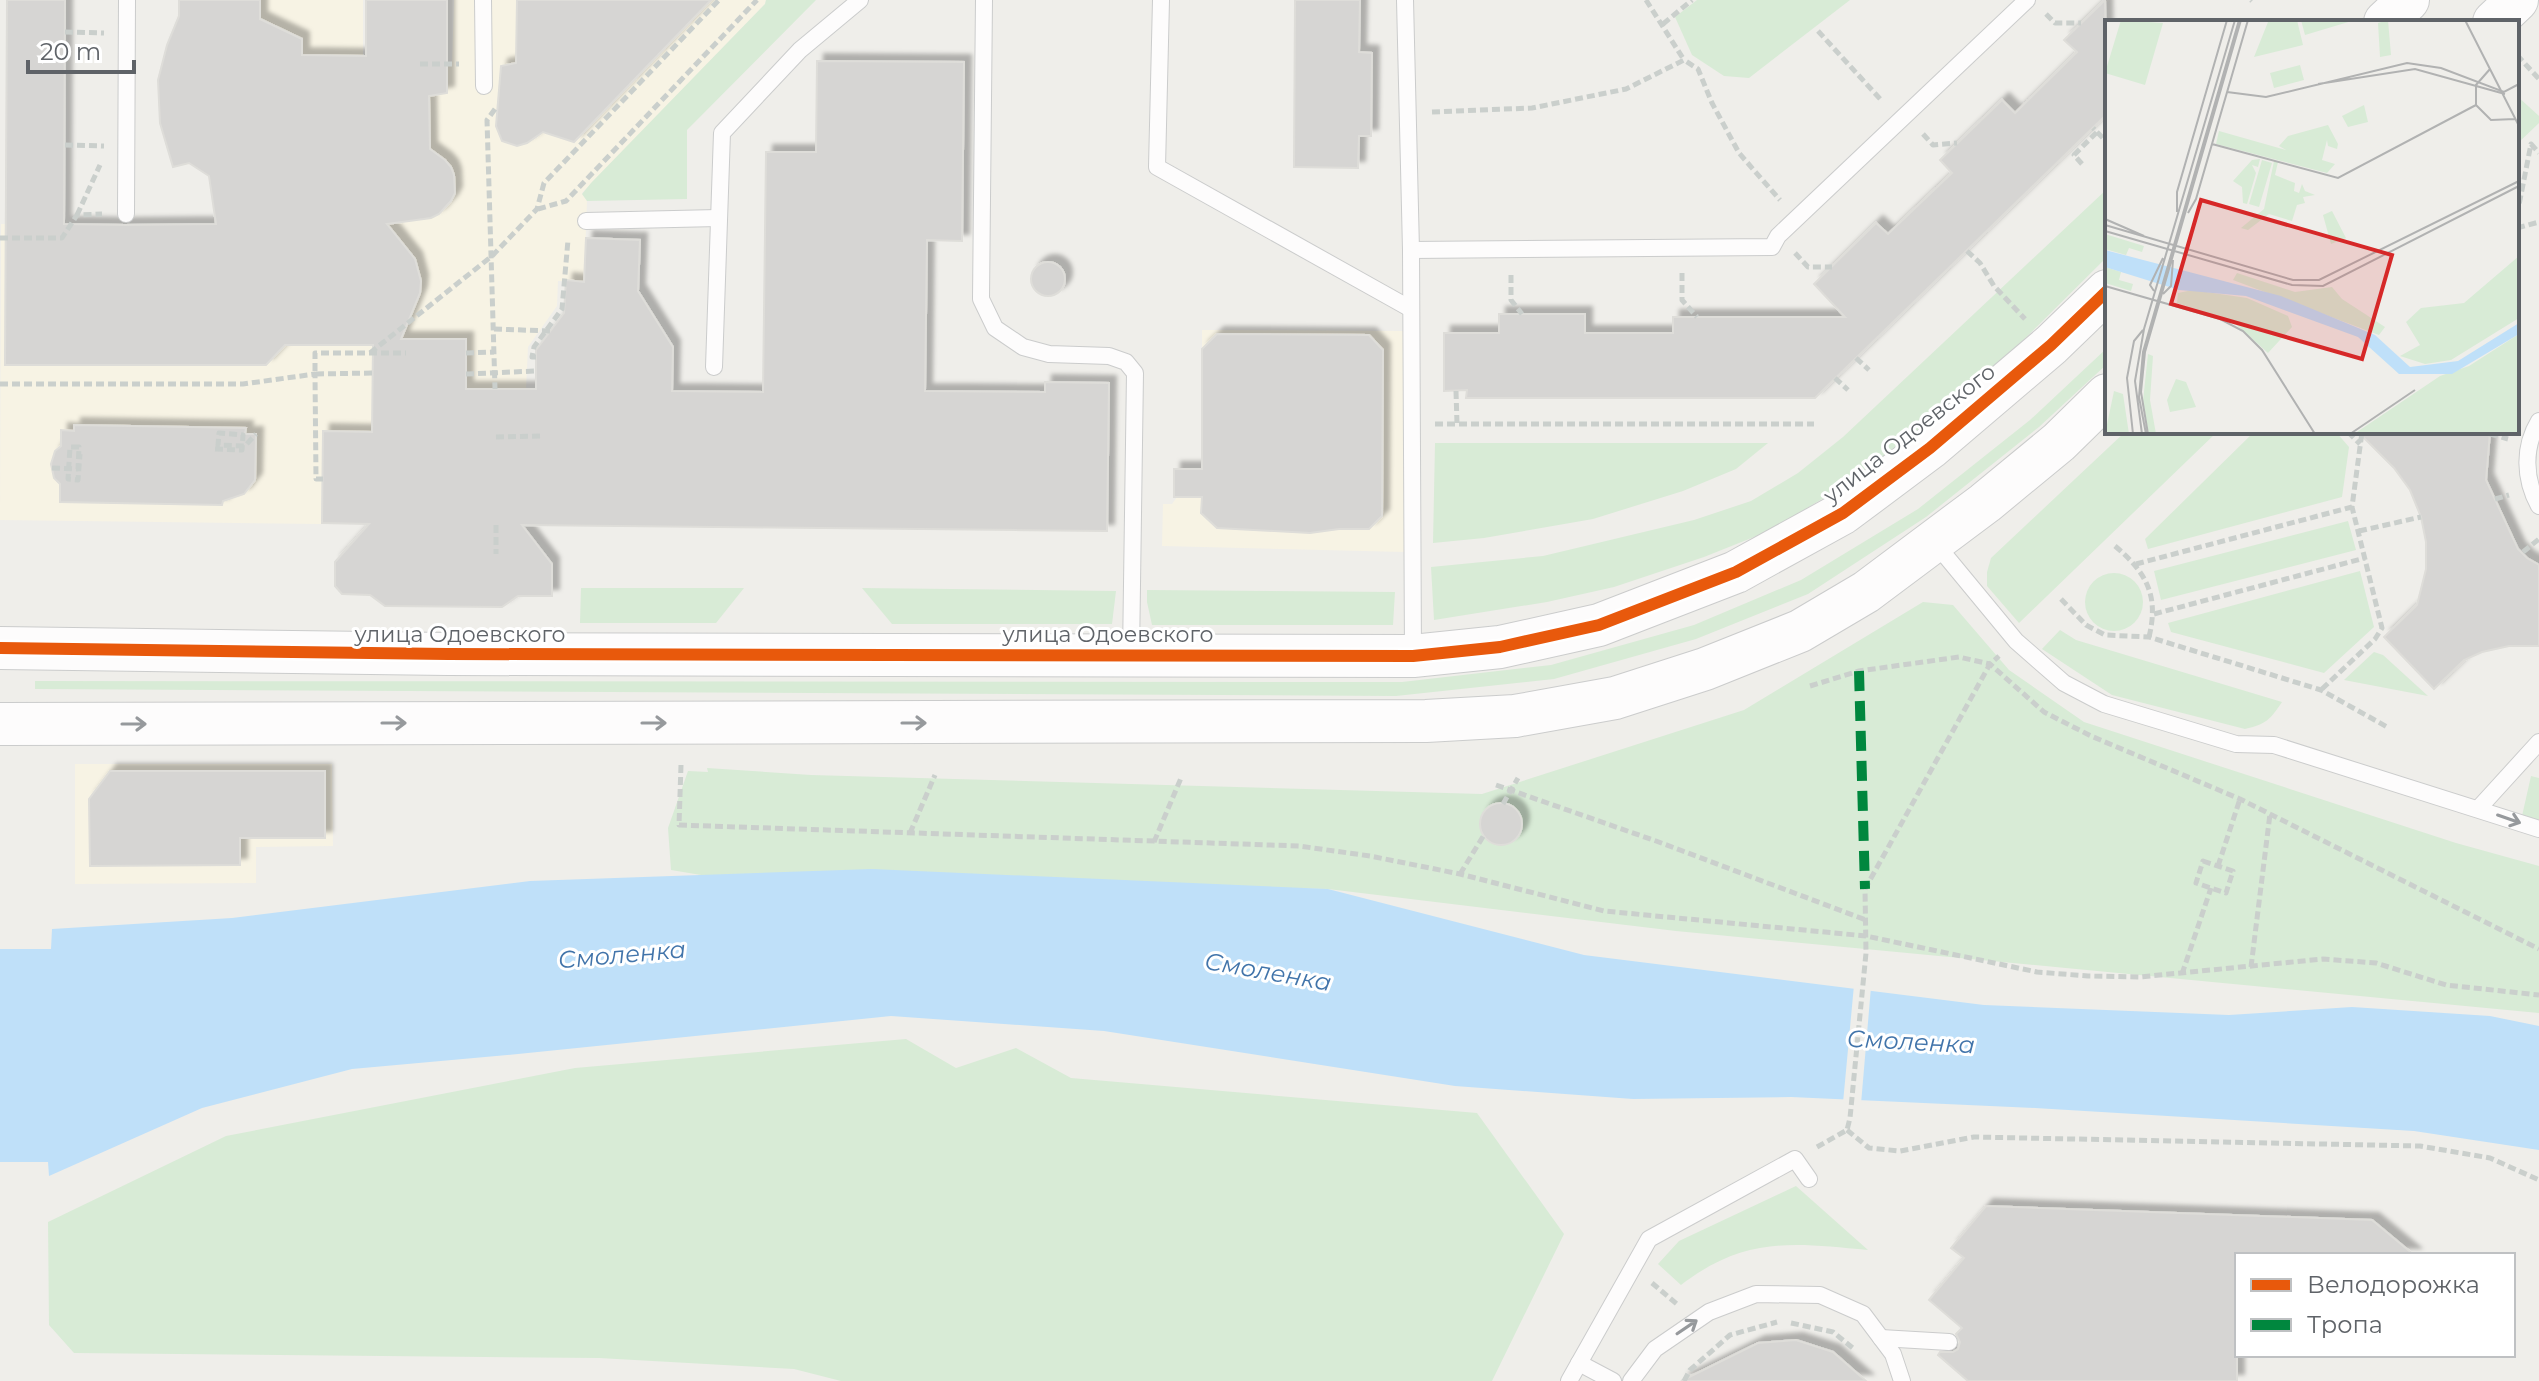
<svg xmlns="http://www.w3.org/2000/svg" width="2539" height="1381" font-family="Montserrat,sans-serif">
	<defs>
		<filter id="shadow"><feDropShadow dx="7" dy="-7" stdDeviation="2" flood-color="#0004"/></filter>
	</defs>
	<rect width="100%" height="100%" fill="#efeeea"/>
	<g fill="#f7f3e4">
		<polygon points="179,0 363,0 363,66 452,66 454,0 766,0 765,4 582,193 587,201 584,282 558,281 557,306 528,347 526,389 466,389 466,339 406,339 406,364 373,364 372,432 323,432 321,524 0,520 1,224 342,224 212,196 209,175 189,164 173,167 160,123 158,80 167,45 179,16"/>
		<polygon points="1202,330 1404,331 1405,552 1162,546 1163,504 1172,504 1177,497 1202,496"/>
		<polygon points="75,764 332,764 333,846 256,847 256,883 75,884"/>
	</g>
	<g fill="#d8ebd6">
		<polygon points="766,0 816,0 687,130 687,199 587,201 582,194 591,183 765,4"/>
		<polygon points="1697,0 1850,0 1749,78 1724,76 1692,55 1675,17"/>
		<polygon points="2517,96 2539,116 2539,123 2517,144"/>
		<polygon points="2107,189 2107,257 1971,392 1857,478 1769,531 1704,557 1614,587 1547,602 1434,620 1431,567 1543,556 1694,520 1751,501 1798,473 1843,437"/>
		<polygon points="2107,348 2107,364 2039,427 1926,517 1808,594 1696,639 1554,679 1396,696 35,689 35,681 1402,682 1551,665 1694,625 1801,580 1918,509 2030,420"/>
		<polygon points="2125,432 2217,432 2019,623 1987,586 1987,572 1991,558"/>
		<polygon points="2254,432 2336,432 2349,447 2342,497 2148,549 2145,539"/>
		<polygon points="1435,443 1768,443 1736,469 1683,491 1593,519 1484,538 1433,543"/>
		<polygon points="2348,521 2356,550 2161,600 2154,571"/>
		<polygon points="2360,571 2374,627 2324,673 2171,632 2168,623"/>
		<circle cx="2114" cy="602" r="29"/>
		<polygon points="581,588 744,588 716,623 580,623"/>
		<polygon points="862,588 1116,591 1112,624 892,624"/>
		<polygon points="1147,590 1395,592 1393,625 1152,625 1147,602"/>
		<polygon points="1923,602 1953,605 2009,670 2084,722 2456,843 2539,866 2539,1013 1676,931 1328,889 701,875 671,870 668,828 688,771 708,772 707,768 811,775 1482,794 1744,710"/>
		<path d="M2060,630l16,10 206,62c-12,18 -16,22 -37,27l-133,-34 -70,-46z"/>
		<polygon points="2374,652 2383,655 2428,696 2344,680"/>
		<polygon points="2531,776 2539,778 2539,821 2522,816"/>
		<polygon points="906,1039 956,1068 1016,1048 1071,1078 1477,1113 1564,1234 1492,1381 841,1381 794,1369 599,1358 74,1353 49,1325 48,1222 226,1136 575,1068"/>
		<path d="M1796,1186l72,64c-76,-7 -123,-14 -187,35l-23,-21 21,-23z"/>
	</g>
	<polygon fill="#bfe0f9" points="872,869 1328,889 1584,955 1984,1005 2229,1015 2352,1007 2490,1016 2539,1026 2539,1150 2414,1131 2035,1108 1791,1097 1633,1099 1455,1086 1104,1031 891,1016 518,1054 352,1069 202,1108 49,1176 48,1162 0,1162 0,949 51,949 52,929 232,918 530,881"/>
	<polygon fill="#efeeea" points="1854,985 1871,987 1861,1104 1843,1103"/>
	<g fill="#d6d5d3" stroke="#deddd9" stroke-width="2" filter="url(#shadow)">
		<polygon points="7,0 65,0 64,224 125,225 216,224 209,176 189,163 173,167 160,123 158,80 167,45 179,16 179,0 260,0 260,19 302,39 302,55 366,56 366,0 447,0 447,93 429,96 430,149 445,160 451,167 454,175 455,193 451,201 439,214 431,218 387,224 415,259 421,281 420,293 401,339 466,339 466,389 536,389 536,350 564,313 566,280 584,282 586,238 640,240 638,291 673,347 672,391 763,392 766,152 816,152 817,61 964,62 962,241 927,240 925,391 1045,392 1045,382 1109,383 1107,531 522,525 552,564 552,596 518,596 502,607 385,606 370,595 342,594 335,586 335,562 369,524 322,523 323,431 372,432 373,345 285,345 266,365 5,365"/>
		<polygon points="517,0 711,0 574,142 543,132 527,143 517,146 502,141 496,126 501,66 516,63"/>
		<polygon points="1295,0 1360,0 1359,52 1372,53 1371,136 1359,136 1358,168 1294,167"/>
		<polygon points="2105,0 2107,114 1815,398 1466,398 1467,390 1444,391 1444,333 1499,333 1499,314 1585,314 1585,333 1673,333 1673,317 1845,317 1814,284 1876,223 1888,234 1952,173 1940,160 2002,100 2015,113 2077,52 2064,40"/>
		<circle cx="1048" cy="279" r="17"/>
		<polygon points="1217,334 1369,335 1383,350 1382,516 1369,529 1339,529 1310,533 1217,528 1201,513 1202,497 1174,497 1174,469 1202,469 1202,349"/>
		<polygon points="74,425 246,428 245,434 256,434 255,480 244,494 223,501 222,505 60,502 60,484 54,478 51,464 55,451 61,446 61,430 74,431"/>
		<polygon points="2358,432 2490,432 2486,480 2518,549 2527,558 2539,565 2539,646 2509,646 2482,652 2464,660 2434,689 2384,637 2417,605 2426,569 2426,542 2421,517 2410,490 2394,468"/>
		<polygon points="110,771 325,771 325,838 240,838 240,865 90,866 89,799"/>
		<circle cx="1501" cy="824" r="21"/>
		<polygon points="1986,1206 2372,1220 2414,1255 2237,1255 2237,1381 1968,1381 1938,1355 1940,1352 1953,1352 1958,1349 1960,1342 1956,1334 1962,1328 1929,1300 1964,1258 1951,1248"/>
		<polygon points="1796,1340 1833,1352 1866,1381 1681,1381 1758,1343"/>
	</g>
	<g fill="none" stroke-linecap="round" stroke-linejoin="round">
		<g stroke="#cbcccc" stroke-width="18">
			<g id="service">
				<polyline points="483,0 484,86"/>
				<polyline points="984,0 981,299 995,328 1023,347 1049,354 1109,356 1126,362 1135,373 1131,655"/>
				<polyline points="1161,0 1157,167 1411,309"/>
				<polyline points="1405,0 1411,250 1413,654"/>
				<polyline points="126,214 127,0"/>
				<polyline points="586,221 718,218"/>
				<polyline points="1411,250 1772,247 1778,236 2027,0"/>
				<polyline points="714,367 722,133 800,50 860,0"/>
				<path d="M2539,421c-16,26 -15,58 0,85"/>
				<polyline points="1935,543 2016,641 2064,683 2104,704 2236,744 2274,745 2539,829"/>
				<polyline points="2478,809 2539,742"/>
				<polyline points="1881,1338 1949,1342"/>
				<polyline points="1579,1363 1613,1381"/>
				<polyline points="1569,1381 1649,1239 1795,1159 1809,1179"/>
				<polyline points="1631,1381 1655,1349 1709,1312 1756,1294 1820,1295 1863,1314 1893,1354 1902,1381"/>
			</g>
		</g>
		<g stroke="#cbcccc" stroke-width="44">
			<g id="tertiary">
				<polyline points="2385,22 2408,0"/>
				<polyline points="2494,22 2517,0"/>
				<polyline points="0,648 448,654 1413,656 1500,647 1599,625 1736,572 1843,513 1930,448 2051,345 2107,291"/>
				<polyline points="0,724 1426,721 1515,716 1615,698 1705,669 1800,631 1866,592 1985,503 2059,442 2107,395"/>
			</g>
		</g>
		<g stroke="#cacfcc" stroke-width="5" stroke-dasharray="8 4" stroke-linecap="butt">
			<polyline points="1646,0 1684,60"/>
			<polyline points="2251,0 2252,1"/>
			<polyline points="2046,14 2055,23 2081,23"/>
			<polyline points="1663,24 1692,0"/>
			<polyline points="1818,31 1882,101"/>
			<polyline points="65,32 104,33"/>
			<polyline points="2517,55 2539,79"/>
			<polyline points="420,64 459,64"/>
			<polyline points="495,109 487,120 495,389"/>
			<polyline points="1432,112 1532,108 1626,89 1684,60 1698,69 1712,103 1739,153 1780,200"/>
			<polyline points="2097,132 2106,141"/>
			<polyline points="1923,134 1933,145 1957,143"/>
			<polyline points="65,145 104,146"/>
			<polyline points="2082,164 2074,155 2097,132 2093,128"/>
			<polyline points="538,209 566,201 757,0"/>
			<polyline points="77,215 100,165"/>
			<polyline points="2517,215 2531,144 2539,153"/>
			<polyline points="2517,228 2539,222"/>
			<polyline points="0,238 62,238 77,215 102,214"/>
			<polyline points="1967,251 1980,263 1994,286 2025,319"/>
			<polyline points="1795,253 1808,267 1832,267"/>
			<polyline points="1682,273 1682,300 1697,317"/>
			<polyline points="1511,275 1511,300 1522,314"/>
			<polyline points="494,329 550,331"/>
			<polyline points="370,353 492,256 537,209 544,183 719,0"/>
			<polyline points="466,353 494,352"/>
			<polyline points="536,357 532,357 534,347 562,309 568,240"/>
			<polyline points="1856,358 1869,370"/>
			<polyline points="372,373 315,374 315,353 406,353"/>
			<polyline points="466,374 536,371"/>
			<polyline points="1835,378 1848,390"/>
			<polyline points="0,384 243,384 315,374 316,479 323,479"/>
			<polyline points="1456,391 1457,424"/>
			<polyline points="1435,424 1814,424"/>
			<polyline points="2348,432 2360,444"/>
			<polyline points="2490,434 2508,439"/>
			<polyline points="496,437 543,436"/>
			<polyline points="215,449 242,450 243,435 219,433 218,445 245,446 256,434"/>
			<polyline points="52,468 78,469 79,447 70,447 68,479 78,480 80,454"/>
			<polyline points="2495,499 2509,495"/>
			<polyline points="496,525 496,554"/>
			<polyline points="2359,531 2421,517"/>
			<path d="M2115,546c32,27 44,50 34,91"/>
			<polyline points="2523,552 2539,539"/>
			<polyline points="2136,564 2352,507"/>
			<polyline points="2061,599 2086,625 2105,635 2149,637 2321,690 2389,728"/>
			<polyline points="2154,614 2365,558"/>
			<polyline points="1810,686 1859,671 1959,657 1990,664 2044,712 2091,736 2240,799 2539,949"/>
			<polyline points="2322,689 2375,639 2382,628 2352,507 2362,432"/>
			<polyline points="681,765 679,825 1299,846 1370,856 1460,874 1604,911 1866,936 2037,972 2088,976 2139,977 2323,959 2376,963 2446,985 2539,995"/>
			<polyline points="1496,785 1656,841 1866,920"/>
			<polyline points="1503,804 1518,778"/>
			<polyline points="910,833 935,775"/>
			<polyline points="1154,842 1181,778"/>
			<polygon points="2203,861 2233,871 2226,893 2196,883"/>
			<polyline points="2218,866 2240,799"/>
			<polyline points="1460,874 1484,835"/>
			<polyline points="2251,967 2270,814"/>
			<polyline points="2182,974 2211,888"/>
			<polyline points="1847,1130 1869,1148 1900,1151 1974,1137 2420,1146 2490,1158 2539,1180"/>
			<polyline points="1817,1147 1847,1130 1850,1118 1866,953 1865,889 1990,664 1999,656"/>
			<polyline points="1652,1283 1678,1305"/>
			<polyline points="1791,1323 1833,1332 1854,1349"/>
			<polyline points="1684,1381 1690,1370 1730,1335 1777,1322"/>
		</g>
		<use href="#service" stroke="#fdfcfc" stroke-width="16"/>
		<use href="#tertiary" stroke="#fdfcfc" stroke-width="42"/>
		<polyline stroke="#00873e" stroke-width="10" stroke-dasharray="20 10" stroke-linecap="butt" points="1859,671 1865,889"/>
		<g stroke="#fff" stroke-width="17">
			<polyline id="cycleway" points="0,648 448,654 1413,656 1500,647 1599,625 1736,572 1843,513 1930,448 2051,345 2107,291"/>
		</g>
		<use href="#cycleway" stroke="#e8590c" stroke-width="12"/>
	</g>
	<defs><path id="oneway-shaft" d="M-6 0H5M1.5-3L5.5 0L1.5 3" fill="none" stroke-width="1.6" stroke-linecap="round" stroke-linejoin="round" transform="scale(2)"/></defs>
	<g stroke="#96999c">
		<use href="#oneway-shaft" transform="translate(394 723)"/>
		<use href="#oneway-shaft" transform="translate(654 723)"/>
		<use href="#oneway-shaft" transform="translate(914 723)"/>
		<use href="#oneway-shaft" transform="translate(134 724)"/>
		<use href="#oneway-shaft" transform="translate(2509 819) rotate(19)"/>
		<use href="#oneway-shaft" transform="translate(1687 1327) rotate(-34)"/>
	</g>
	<g text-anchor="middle" stroke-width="6" stroke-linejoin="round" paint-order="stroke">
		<g font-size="22" fill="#5f6368" stroke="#fff">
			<text transform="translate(1909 433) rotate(-38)" y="8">улица Одоевского</text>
			<text x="460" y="642">улица Одоевского</text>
			<text x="1108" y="642">улица Одоевского</text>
		</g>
		<g font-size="24" font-style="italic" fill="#4174aa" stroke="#fff">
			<text transform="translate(622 955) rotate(-5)" y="8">Смоленка</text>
			<text transform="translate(1268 972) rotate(10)" y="8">Смоленка</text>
			<text transform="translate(1911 1042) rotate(3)" y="8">Смоленка</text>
		</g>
	</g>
	<g transform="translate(2105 20)">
		<rect width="414" height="414" fill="#efeeea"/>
		<path d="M16,0l42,3 -18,62 -40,-12zM192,0l6,25 -49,12 14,-35zM196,0h54l-50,15zM283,0l3,35 -11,2 -2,-34zM195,45l4,15 -30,8 -4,-15zM259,85l4,17 -20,5 -6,-11zM223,105l10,19 -1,5 -9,-3 -1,-6 -5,20 13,4 -8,9 -111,-29 3,-13 67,19 -7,-4 9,-10zM155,139l-2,8 -6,-2 4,8 -9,31 -4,-1 -1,-16 -9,-6 19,-21zM157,140l10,3 -13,44 -10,-3zM169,141l4,1 -3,13 20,8 -1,8 5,2 3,-9 3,7 10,4 -12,2 2,6 -8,2 -5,16 -23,-7 -21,16 -7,-2 23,-19zM227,191l14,27 -15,6 -8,-29zM0,214l39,12 -2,6 -13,-4 -3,7 -21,-6zM414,236v62l-68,42 -26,4 -25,-8 20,-11 -14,-23 15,-14 43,-5zM0,247l16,5 -2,8 14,4 -2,7 -26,-8zM132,253l58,19 37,-5 10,12 43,28 -6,8 -146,-55zM88,270l54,8 41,18 4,11 -24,26 -37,-33 -54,-17 1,-10zM414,314v100h-165l86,-58 29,-10zM43,334l5,2 -3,44 6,34h-7l-6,-33zM71,359l10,3 10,25 -26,5 -3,-12zM9,371l9,3 6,40h-24z" fill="#d8ebd6"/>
		<path d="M0,230l176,46 94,39 35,32 48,-6 61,-38v11l-67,40h-53l-41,-37 -112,-41 -67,-6 -74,-23z" fill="#bfe0f9"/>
		<path fill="none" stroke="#b1b2b2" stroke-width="2" d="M360,0l54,106M385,49l-14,16v20l15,15 24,-1M213,64l97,-15 90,25M122,72l39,5 141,-34 34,5 63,24 15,-8M107,124l126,34 138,-73M72,192v-20l50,-172M83,193l8,-14 52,-179M0,199l39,17M0,205l188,55h26l200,-99M0,211l187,54 31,1 196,-100M0,266l115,33 23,12 19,19 53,84M49,271l-4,-6 13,-27M58,274l8,-8 2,-26M28,414l-6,-56 7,-37 9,-11M37,414l-7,-53 9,-52 91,-309M41,414l-7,-37 4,-45 96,-332M43,414l-7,-42 4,-40 96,-332M245,414l65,-44"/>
		<path fill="#d62828" fill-opacity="0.15" stroke="#d62828" stroke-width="4" d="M96,180l191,55 -30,104 -191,-55z"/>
		<rect width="414" height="414" fill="none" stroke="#5f6368" stroke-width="4"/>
	</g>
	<rect x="2235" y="1253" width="280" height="104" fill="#ffffff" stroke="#bfc1c3" stroke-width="2"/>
	<rect x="2251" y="1279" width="40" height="12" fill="#e8590c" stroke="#bfc1c3" stroke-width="2"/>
	<text x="2307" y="1293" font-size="24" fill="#5f6368">Велодорожка</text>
	<rect x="2251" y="1319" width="40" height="12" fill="#00873e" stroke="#bfc1c3" stroke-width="2"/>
	<text x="2307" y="1333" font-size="24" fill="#5f6368">Тропа</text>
	<path d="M28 60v12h106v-12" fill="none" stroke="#5f6368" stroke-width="4"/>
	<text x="40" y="60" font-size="24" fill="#5f6368" stroke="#ffffff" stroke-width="6" paint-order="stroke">20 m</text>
</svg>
